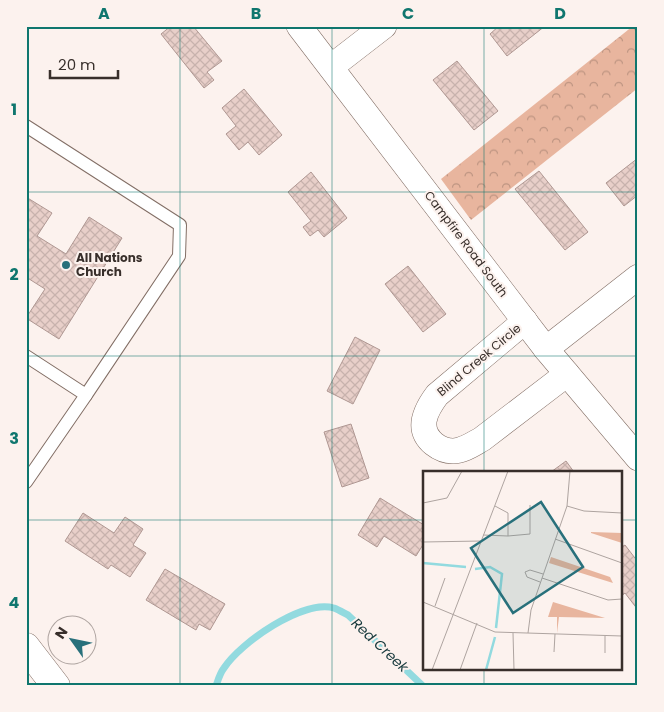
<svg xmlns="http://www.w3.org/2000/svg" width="664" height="712" font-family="Poppins,sans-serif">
	<defs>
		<pattern id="park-crowns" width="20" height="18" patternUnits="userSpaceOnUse" patternTransform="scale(1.25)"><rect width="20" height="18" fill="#e8b59e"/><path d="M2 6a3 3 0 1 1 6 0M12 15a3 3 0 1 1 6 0" fill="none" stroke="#bd9481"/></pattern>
		<pattern id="building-cross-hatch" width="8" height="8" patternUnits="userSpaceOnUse" patternTransform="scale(1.25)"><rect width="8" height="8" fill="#e8cfc9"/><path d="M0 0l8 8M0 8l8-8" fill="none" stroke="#c8b2ad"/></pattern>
	</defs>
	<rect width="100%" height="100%" fill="#fcf2ee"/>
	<polygon fill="url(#park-crowns)" points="633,26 638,26 638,88 471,220 441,179"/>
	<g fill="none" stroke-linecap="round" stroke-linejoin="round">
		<path stroke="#92dadf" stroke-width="7" d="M216,686c2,-6 4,-13 8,-18 16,-25 79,-69 110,-60 5,2 10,5 14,7l75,71"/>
	</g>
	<g fill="url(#building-cross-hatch)" stroke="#af9792">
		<polygon points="171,26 193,26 222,61 207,72 214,80 204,88 161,34"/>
		<polygon points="499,26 545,26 507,56 490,34"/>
		<polygon points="457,61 498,111 474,130 433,80"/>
		<polygon points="244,89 282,135 259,155 248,142 239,150 226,134 236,126 222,108"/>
		<polygon points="638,158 638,195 624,206 606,183"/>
		<polygon points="539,171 588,232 565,250 515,189"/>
		<polygon points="311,172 347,218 324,237 318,230 310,236 303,227 311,221 288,192"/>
		<polygon points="26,197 52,213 37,236 66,254 89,217 122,238 59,339 26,318 45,289 26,277"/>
		<polygon points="408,266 446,314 423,332 385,284"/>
		<polygon points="355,337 380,350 353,404 327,391"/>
		<polygon points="351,424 369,478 342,487 324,432"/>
		<polygon points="566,461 574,472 551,472"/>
		<polygon points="380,498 424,525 424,543 416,556 384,536 377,547 358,535"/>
		<polygon points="83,513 114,533 125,517 143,529 133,545 146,553 130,577 111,565 108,569 65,541"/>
		<polygon points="625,545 638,562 638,610 625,593 620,597 620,548"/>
		<polygon points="165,569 225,604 210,630 199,624 196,630 146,600"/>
	</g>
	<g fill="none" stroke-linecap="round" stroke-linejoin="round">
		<g stroke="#826e65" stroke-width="14">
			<g id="lane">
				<polyline points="26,126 180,225 179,256 86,395"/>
				<polyline points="26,356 86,395 26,482"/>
			</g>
		</g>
		<g stroke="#826e65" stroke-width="26">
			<g id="street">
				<polyline points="299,26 546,349 638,458"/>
				<polyline points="331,67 384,26"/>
				<path d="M525,321l-88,74c-12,16 -21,34 -3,49 5,4 12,7 19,7 10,0 20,-7 29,-12l85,-65"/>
				<polyline points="546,349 638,277"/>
			</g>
		</g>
		<g stroke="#826e65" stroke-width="29">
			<polyline id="secondary" points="26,647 56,686"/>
		</g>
		<use href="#lane" stroke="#fff" stroke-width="12"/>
		<use href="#street" stroke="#fff" stroke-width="25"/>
		<use href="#secondary" stroke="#fff" stroke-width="28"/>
	</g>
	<path fill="none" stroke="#0f766e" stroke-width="1" stroke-opacity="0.55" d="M180,26v660M332,26v660M484,26v446M26,192h612M26,356h612M26,520h398M620,520h18M484,668v18"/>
	<circle fill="#28707b" stroke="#fcf2ee" stroke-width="2" cx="66" cy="265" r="5"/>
	<g text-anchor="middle" stroke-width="4" stroke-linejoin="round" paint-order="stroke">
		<g font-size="12" fill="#382f2b" stroke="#fcf2ee">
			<text transform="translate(466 244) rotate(53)" y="4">Campfire Road South</text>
			<text transform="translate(479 360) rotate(-40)" y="4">Blind Creek Circle</text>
		</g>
		<g font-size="12" font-weight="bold" fill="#382f2b" stroke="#fcf2ee" text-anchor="start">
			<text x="76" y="262">All Nations<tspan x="76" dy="14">Church</tspan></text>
		</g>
		<g font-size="14" font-style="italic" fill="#16393c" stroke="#fcf2ee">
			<text transform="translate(380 645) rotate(43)" y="5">Red Creek</text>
		</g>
	</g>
	<g transform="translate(423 471)">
		<rect width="199" height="199" fill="#fcf2ee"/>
		<path d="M168,61l31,1v10l-31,-10zM128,86l59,20 3,6 -64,-20zM130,131l52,16 -46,-1 -2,16v-16h-9z" fill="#e8b59e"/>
		<path fill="none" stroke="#92dadf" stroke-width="2.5" d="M0,92l43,4M52,98l15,-2 12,7 -6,54M63,199l9,-33"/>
		<path fill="none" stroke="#aea4a0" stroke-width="1" d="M111,0h81M0,32l24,-5 15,-27M144,35l17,5 38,2M60,64l25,1v-23l-13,-7M85,65l22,-2v-29M132,68l67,24M0,71l58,-1M119,107l66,22 14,-1M117,111l-13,-5 -2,-5 5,-2 13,4M0,131l72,30 127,4M12,135l10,-28M90,162l1,37M105,162l3,-23 36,-104 3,-35M131,181l1,-18M182,182v-17M9,199l76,-199M37,199l17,-47"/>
		<path fill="#28707b" fill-opacity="0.15" stroke="#28707b" stroke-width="2.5" d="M118,31l42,65 -70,46 -42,-65z"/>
		<rect width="199" height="199" fill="none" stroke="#382f2b" stroke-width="2.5"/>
	</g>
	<rect width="664" height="712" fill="none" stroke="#fcf2ee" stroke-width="55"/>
	<g transform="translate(72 640) rotate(303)"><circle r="24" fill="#fcf2ee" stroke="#aea4a0"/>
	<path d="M0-4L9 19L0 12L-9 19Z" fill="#28707b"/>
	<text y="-8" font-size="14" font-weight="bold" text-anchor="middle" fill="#382f2b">N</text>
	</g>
	<path d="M50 70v8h68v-8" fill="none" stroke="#382f2b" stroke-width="2.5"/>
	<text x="58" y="70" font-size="15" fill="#382f2b" stroke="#fcf2ee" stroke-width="4" paint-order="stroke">20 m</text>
	<rect x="28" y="28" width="608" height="656" fill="none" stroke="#0f766e" stroke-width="2"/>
	<g font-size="16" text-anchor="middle" font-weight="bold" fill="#0f766e">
		<text x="104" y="19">A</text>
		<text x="256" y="19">B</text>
		<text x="408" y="19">C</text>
		<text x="560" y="19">D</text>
		<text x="14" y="115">1</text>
		<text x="14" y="280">2</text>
		<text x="14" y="444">3</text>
		<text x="14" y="608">4</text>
	</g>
</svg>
